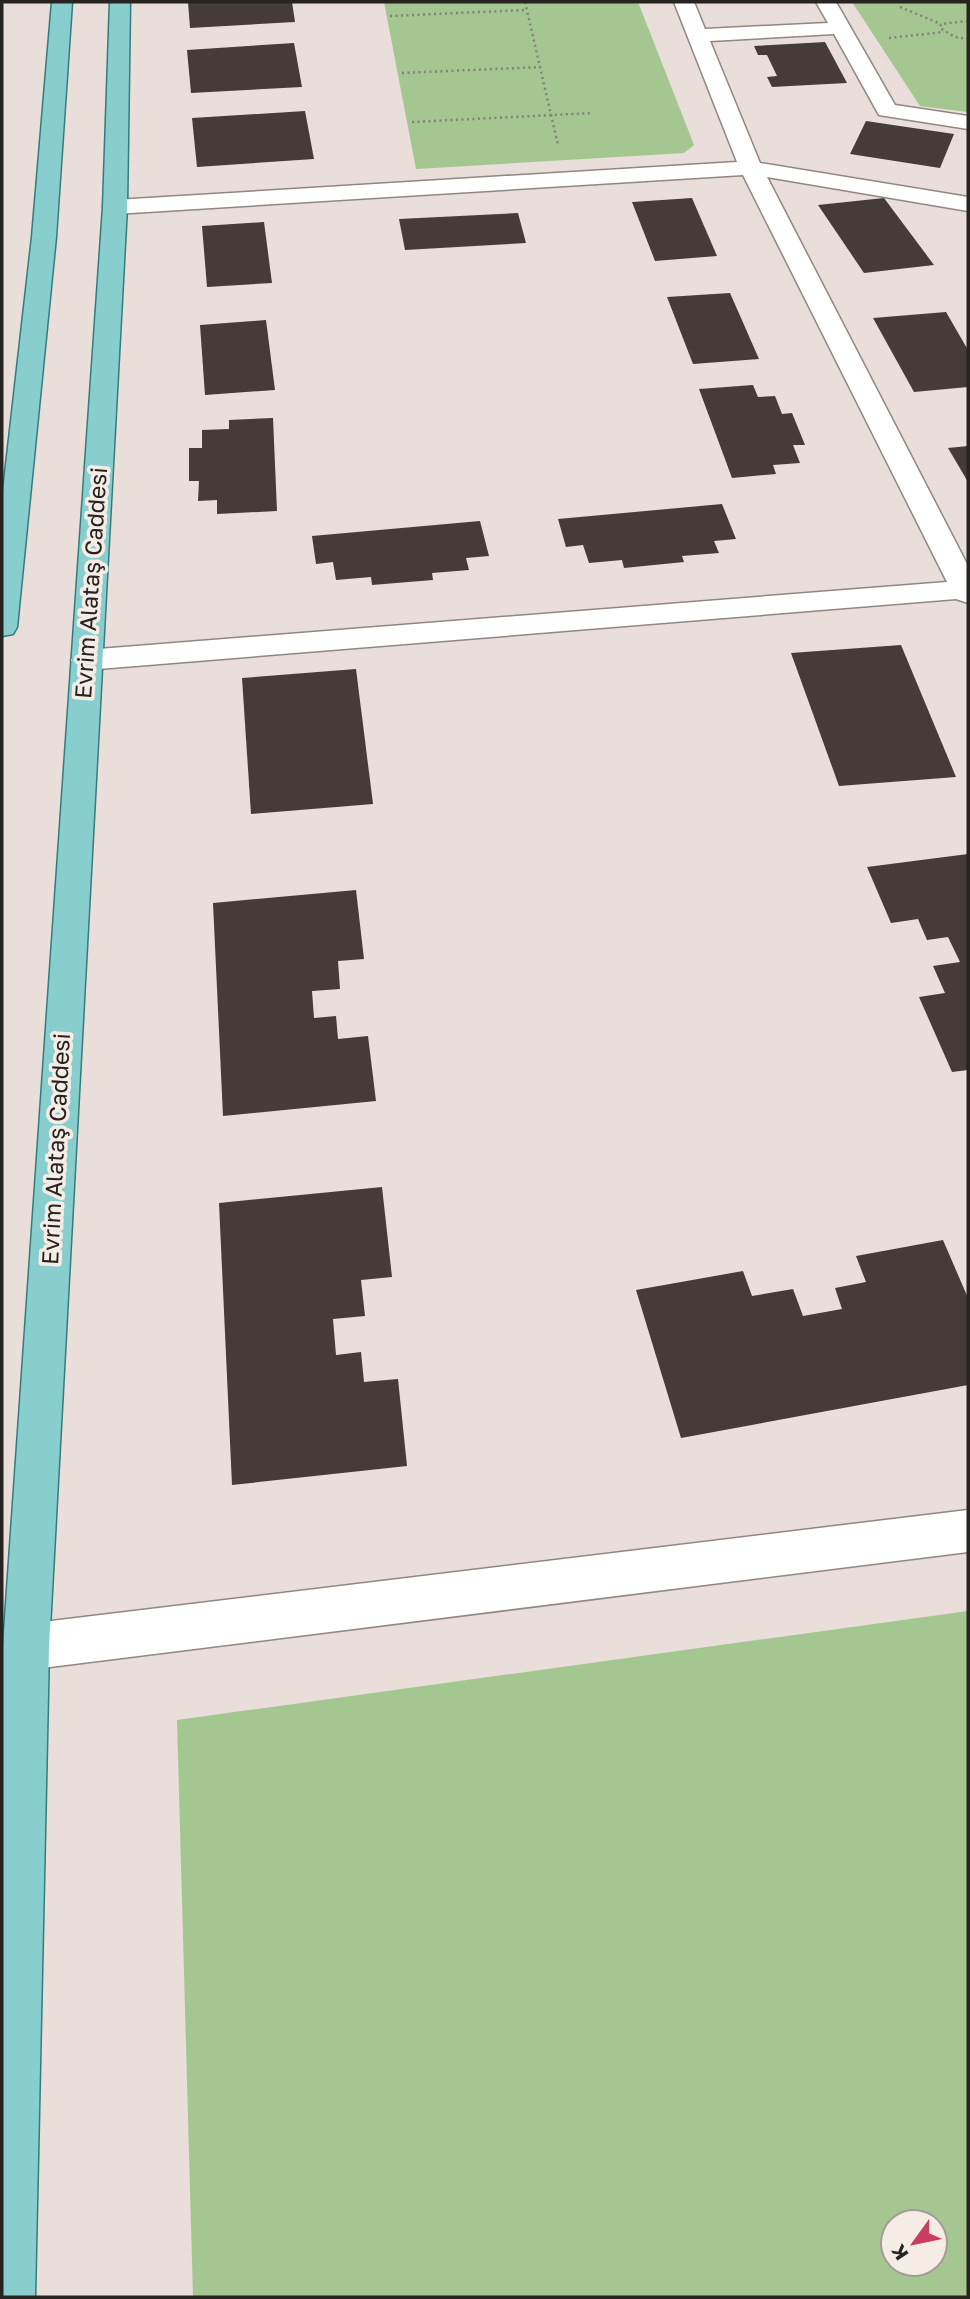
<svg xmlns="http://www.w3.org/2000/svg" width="970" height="2299" font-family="'Golos Text',sans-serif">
	<rect width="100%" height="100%" fill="#e9ded9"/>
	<g fill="#a4c691" fill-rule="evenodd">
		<polygon points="384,2 638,2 694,145 684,153 416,169"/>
		<polygon points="852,2 968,2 968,112 920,106"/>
		<path d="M968,1611v686h-775l-16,-577zM893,2222h42v42h-42z"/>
	</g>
	<g fill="#453c37">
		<polygon points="188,2 292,2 295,22 190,28"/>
		<polygon points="825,42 847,83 772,87 767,77 777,76 767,55 758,55 754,46"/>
		<polygon points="294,43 302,87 191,93 187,50"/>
		<polygon points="305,111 314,159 197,167 192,118"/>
		<polygon points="866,121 954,134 940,168 850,154"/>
		<polygon points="692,198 717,256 655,261 632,202"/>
		<polygon points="884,198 934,265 864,273 818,205"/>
		<polygon points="518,213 526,243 405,250 399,219"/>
		<polygon points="264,222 272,283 207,287 202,226"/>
		<polygon points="730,293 759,359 693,364 667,297"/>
		<polygon points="946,312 968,350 968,387 914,392 873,318"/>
		<polygon points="266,320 275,390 205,395 200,325"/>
		<polygon points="753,385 758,397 775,396 782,414 792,413 805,445 793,445 800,463 773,465 776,474 732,478 699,389"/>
		<polygon points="273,418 277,511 217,514 217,500 198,501 199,481 189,481 189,448 202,448 202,430 229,429 229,420"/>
		<polygon points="968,446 968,482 948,448"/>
		<polygon points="722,504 736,539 714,541 719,553 682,556 684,562 624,568 622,560 589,563 583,545 566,547 558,519"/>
		<polygon points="480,521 489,556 466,558 469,570 432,573 433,580 372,585 371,577 336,580 333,562 316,564 312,536"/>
		<polygon points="901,645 956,777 839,786 791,653"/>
		<polygon points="356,669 373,804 251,814 242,678"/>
		<polygon points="968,854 968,1070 952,1072 919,997 945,993 933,966 960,962 948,937 927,940 918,919 891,923 867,867"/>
		<polygon points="356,890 364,959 338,961 340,989 312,991 314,1018 336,1016 338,1039 368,1036 376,1101 223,1116 213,903"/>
		<polygon points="382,1187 392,1277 361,1280 365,1316 333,1319 336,1355 361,1352 364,1382 398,1379 407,1466 232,1485 219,1203"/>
		<polygon points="943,1240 968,1298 968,1385 681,1438 636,1290 743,1271 752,1296 793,1289 803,1316 842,1309 835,1288 866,1282 856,1256"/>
	</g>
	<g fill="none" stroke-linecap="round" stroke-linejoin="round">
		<g stroke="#918782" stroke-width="3">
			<g id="minor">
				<polygon points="674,2 694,2 705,29 828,23 816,2 836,2 895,105 968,116 968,129 879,115 834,34 710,41 760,163 968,197 968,211 767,177 968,566 968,603 956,599 86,670 75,667 71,660 75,653 86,650 947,582 743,175 115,214 107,212 103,207 107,202 115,200 737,162"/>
				<polygon points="968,1510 968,1552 26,1670 10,1663 3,1647 10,1631 26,1624"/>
			</g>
		</g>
		<g stroke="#347d7c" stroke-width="3">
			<g id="major">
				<polygon points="52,2 72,2 56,237 17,627 13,634 2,636 2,500 32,237"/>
				<polygon points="110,2 130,2 127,207 49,1647 35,2297 2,2297 3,1647 103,207"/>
			</g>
		</g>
		<g stroke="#877f7c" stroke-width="2.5" stroke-dasharray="2 3.5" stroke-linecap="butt">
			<polyline points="525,2 558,145"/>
			<polyline points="900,7 941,24"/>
			<polyline points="390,16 526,10"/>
			<polyline points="968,21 941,24 940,28 955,37 968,39"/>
			<polyline points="889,38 944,32"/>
			<polyline points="402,73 540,67"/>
			<polyline points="412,122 593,113"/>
		</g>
		<use href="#minor" fill="#fff" fill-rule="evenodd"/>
		<use href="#major" fill="#89cece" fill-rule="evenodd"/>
	</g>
	<g text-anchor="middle" stroke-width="7" stroke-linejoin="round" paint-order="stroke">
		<g font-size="23" fill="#272321" stroke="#f6ece6">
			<text transform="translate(91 583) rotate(-86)" y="8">Evrim Alataş Caddesi</text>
			<text transform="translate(56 1149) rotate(-87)" y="8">Evrim Alataş Caddesi</text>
		</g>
	</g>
	<rect width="970" height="2299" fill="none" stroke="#272321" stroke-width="7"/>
	<g transform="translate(914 2243) rotate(237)"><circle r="33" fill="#f6ece6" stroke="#a39c97" stroke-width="2"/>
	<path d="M0-5L12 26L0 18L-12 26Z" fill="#cb3c62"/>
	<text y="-10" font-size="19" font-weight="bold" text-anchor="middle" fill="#272321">K</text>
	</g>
</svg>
